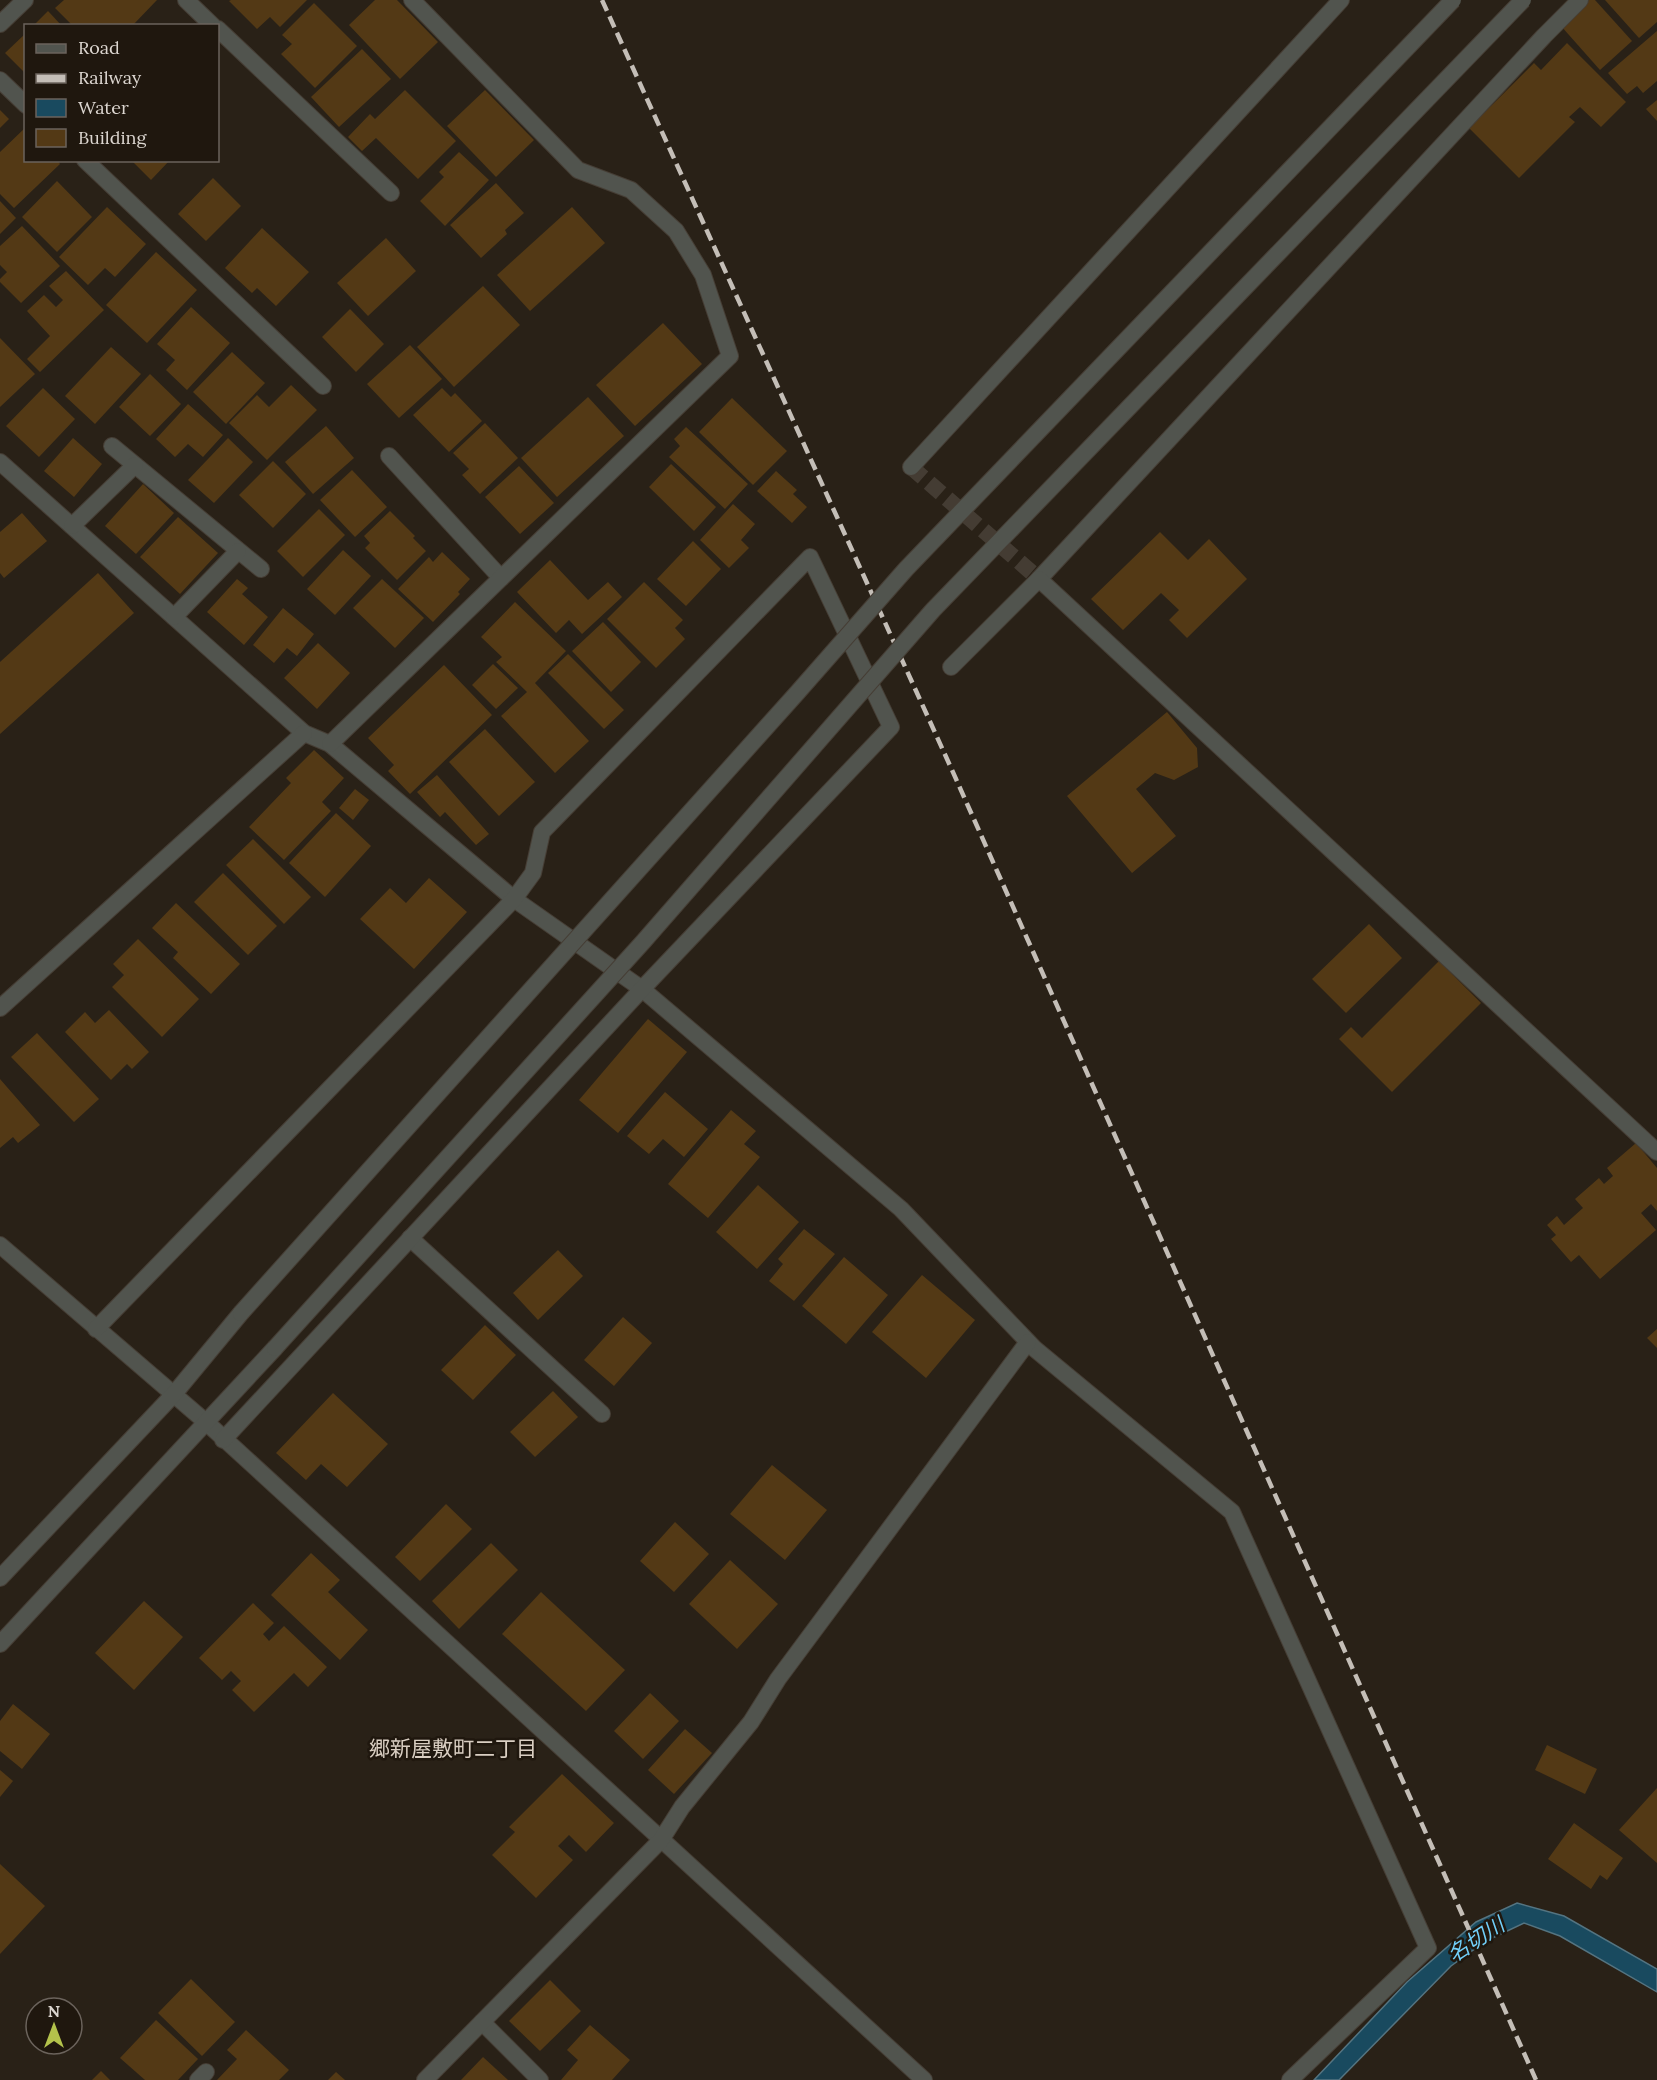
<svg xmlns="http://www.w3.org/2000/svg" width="1657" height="2080" font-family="Lora,'Noto Sans JP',serif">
	<rect width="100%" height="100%" fill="#292117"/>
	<polygon fill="#194a5f" stroke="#547481" stroke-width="1.5" points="1517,1903 1564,1916 1657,1969 1657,1992 1560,1936 1524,1923 1486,1941 1451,1966 1339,2080 1314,2080 1407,1982 1476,1922"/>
	<g fill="#533915">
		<polygon points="64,0 157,0 132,26 73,26 55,8"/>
		<polygon points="231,0 307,0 280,27 270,17 257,29 229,1"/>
		<polygon points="375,0 397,0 438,42 400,79 349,25"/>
		<polygon points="1589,0 1595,0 1632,41 1600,70 1561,26"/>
		<polygon points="1605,0 1657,0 1657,22 1639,38"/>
		<polygon points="314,3 357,46 315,88 281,54 292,44 282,35"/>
		<polygon points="48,11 62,26 33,26"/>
		<polygon points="1657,31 1657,81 1643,93 1637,86 1627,94 1608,73"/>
		<polygon points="26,33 26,74 5,53"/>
		<polygon points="1567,43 1626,102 1601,127 1580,107 1569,117 1575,122 1519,178 1469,128 1534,63 1541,70"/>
		<polygon points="362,49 391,79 339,127 311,97"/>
		<polygon points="405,90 456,141 418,179 376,138 362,151 348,137 370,114 375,119"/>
		<polygon points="485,90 534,140 496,177 447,126"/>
		<polygon points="1657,100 1657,121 1646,109"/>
		<polygon points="0,110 9,119 0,128"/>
		<polygon points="26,127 26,160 57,160 60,164 14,208 0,194 0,152"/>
		<polygon points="459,152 489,180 445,226 420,201 444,177 439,172"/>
		<polygon points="131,160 170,160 151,180"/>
		<polygon points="213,178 241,206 206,241 178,214"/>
		<polygon points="57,181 92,217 57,252 22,217"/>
		<polygon points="496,183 524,213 505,230 507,234 481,258 450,225"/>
		<polygon points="0,201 16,218 0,234"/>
		<polygon points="107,207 146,244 115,277 105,268 88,285 59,257"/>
		<polygon points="572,207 605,243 530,311 497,275"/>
		<polygon points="22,226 60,266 21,303 0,282 0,279 7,272 0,265 0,246"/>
		<polygon points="262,228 309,272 276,306 257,288 252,293 225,268"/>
		<polygon points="386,238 416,271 368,316 337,283"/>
		<polygon points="156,252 197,290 147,343 106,305"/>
		<polygon points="66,271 104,310 40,372 27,359 50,336 27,311 44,295 56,307 63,300 49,286"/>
		<polygon points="483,286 520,325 454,387 417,347"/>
		<polygon points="191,307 230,343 187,390 166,370 175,360 157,344"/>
		<polygon points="350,309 384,344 356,372 322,337"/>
		<polygon points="663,323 702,364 635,426 596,385"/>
		<polygon points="0,338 35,374 0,407"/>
		<polygon points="410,345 442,379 399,418 367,384"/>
		<polygon points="111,347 141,374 95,424 65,396"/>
		<polygon points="232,352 265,383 226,424 193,392"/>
		<polygon points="150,374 181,404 150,436 119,407"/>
		<polygon points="291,385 317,410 267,460 229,423 257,395 269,407"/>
		<polygon points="43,388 75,419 39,457 6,426"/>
		<polygon points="442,388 451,397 455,393 482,421 449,452 413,415"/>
		<polygon points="588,397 624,436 557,497 521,458"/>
		<polygon points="732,398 787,451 753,485 699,432"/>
		<polygon points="188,404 223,435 203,457 188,444 175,457 156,439"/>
		<polygon points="485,423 518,458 480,494 462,475 469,469 453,453"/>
		<polygon points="326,426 354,458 313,494 285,462"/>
		<polygon points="686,427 748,484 725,509 669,457 680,446 674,439"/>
		<polygon points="73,438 102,464 74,497 44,471"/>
		<polygon points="228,438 253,462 214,503 188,480"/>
		<polygon points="273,461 306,494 273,528 239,495"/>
		<polygon points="671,464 716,507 694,531 649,487"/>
		<polygon points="519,466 554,503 520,534 485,497"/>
		<polygon points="352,470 387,507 355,537 320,500"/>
		<polygon points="776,471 797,490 793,494 807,507 792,523 757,491"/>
		<polygon points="143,484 174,513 136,554 105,526"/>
		<polygon points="733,504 755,524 741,540 749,548 729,568 700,540"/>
		<polygon points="319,509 345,535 303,577 277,551"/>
		<polygon points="390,511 415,536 413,538 426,551 397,580 365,548 370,543 364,536"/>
		<polygon points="22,513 47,541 4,578 0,573 0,532"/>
		<polygon points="178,517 218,553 180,594 140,557"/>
		<polygon points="1160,532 1188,560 1209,539 1247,579 1187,638 1169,620 1179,610 1161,593 1123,630 1091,599"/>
		<polygon points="693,541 721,569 686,606 657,579"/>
		<polygon points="343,550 371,576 335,615 307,589"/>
		<polygon points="442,552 470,579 458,592 460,594 433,622 398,589 429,557 433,562"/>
		<polygon points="550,560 588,600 608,582 622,597 582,634 569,620 556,633 517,592"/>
		<polygon points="98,573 134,613 0,734 0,662"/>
		<polygon points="237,579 248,588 242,594 268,617 244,645 207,612"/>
		<polygon points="382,579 424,618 395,648 353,608"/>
		<polygon points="644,582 683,620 675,628 685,639 656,668 607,619"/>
		<polygon points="515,602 566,651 535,683 589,741 555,773 501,716 527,692 496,662 502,657 481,637"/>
		<polygon points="283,608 314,634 297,656 287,648 274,663 253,645"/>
		<polygon points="603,622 641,662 611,692 572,651"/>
		<polygon points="318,643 350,673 317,709 284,678"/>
		<polygon points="568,654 624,710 604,729 548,673"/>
		<polygon points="493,664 518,688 496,709 472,685"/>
		<polygon points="444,665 492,715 410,794 388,771 394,765 368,738"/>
		<polygon points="1167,712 1197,748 1198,767 1174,780 1155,773 1136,789 1176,836 1132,873 1067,796"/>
		<polygon points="485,729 535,782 499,816 449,762"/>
		<polygon points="314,750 344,778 322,802 331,811 284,860 249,827 291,783 286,778"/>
		<polygon points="437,775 489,834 476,845 445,812 440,817 417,792"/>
		<polygon points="355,789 369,800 353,820 339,808"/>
		<polygon points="336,813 371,846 325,897 289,863"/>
		<polygon points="253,839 311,897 284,924 226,865"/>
		<polygon points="223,873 277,926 248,955 194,902"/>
		<polygon points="429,878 467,912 414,969 360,919 390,888 406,903"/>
		<polygon points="176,903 240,964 211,994 173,958 178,952 152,928"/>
		<polygon points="1369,924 1402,958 1346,1013 1312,979"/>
		<polygon points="138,939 199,999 162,1037 112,987 124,975 113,964"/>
		<polygon points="1439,961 1481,1003 1392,1092 1339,1039 1351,1027 1362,1038"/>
		<polygon points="109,1010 149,1052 132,1069 127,1064 111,1080 65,1032 85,1012 95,1023"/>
		<polygon points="648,1019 687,1052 618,1133 579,1100"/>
		<polygon points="37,1033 99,1099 74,1122 11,1057"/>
		<polygon points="0,1079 40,1125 18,1143 13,1137 0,1148"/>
		<polygon points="665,1092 708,1129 684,1157 663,1139 649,1154 627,1136"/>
		<polygon points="731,1110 756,1131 744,1144 760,1157 708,1218 668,1184"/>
		<polygon points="1636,1143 1657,1168 1657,1211 1651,1204 1641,1213 1656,1230 1600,1279 1579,1255 1571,1262 1551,1239 1556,1235 1547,1225 1557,1216 1564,1225 1583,1208 1575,1199 1599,1178 1604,1184 1613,1176 1607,1168"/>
		<polygon points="758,1185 799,1222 757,1269 716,1232"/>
		<polygon points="804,1229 835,1254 794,1301 769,1281 783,1264 778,1259"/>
		<polygon points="558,1250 583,1276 538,1320 513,1293"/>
		<polygon points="844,1257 888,1295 846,1344 802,1306"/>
		<polygon points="922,1275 975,1320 926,1378 872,1332"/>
		<polygon points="623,1317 652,1343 614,1386 584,1360"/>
		<polygon points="485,1325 516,1355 473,1400 441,1370"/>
		<polygon points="1657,1329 1657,1348 1647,1338"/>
		<polygon points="553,1391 578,1417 535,1457 510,1432"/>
		<polygon points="333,1393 388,1444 347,1487 321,1464 306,1480 276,1453"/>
		<polygon points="772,1465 827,1510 785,1560 730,1514"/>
		<polygon points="446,1504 472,1529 420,1581 395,1557"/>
		<polygon points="675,1522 709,1554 674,1592 640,1561"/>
		<polygon points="491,1543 518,1570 459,1629 432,1601"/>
		<polygon points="311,1553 340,1580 328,1592 368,1630 340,1660 271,1595"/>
		<polygon points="730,1560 778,1604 737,1649 689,1604"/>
		<polygon points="541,1592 625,1670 586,1711 502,1634"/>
		<polygon points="144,1601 183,1637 134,1690 95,1653"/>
		<polygon points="253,1603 274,1623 263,1634 269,1641 284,1626 327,1667 308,1687 294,1673 254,1712 232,1690 241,1681 231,1671 222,1680 199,1658"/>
		<polygon points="650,1693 679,1721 643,1759 614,1731"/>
		<polygon points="13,1704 50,1734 22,1769 0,1751 0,1721"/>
		<polygon points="685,1729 712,1753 674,1794 648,1770"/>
		<polygon points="1547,1745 1597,1769 1585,1794 1535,1770"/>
		<polygon points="0,1770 13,1781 0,1797"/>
		<polygon points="562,1774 614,1823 586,1852 569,1835 558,1846 573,1860 536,1898 492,1855 515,1832 509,1827"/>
		<polygon points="1657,1788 1657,1863 1619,1830"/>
		<polygon points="1574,1823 1623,1858 1607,1880 1600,1875 1591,1889 1548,1859"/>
		<polygon points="0,1864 45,1906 0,1954"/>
		<polygon points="191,1979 235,2022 202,2056 158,2013"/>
		<polygon points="550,1980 581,2011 540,2051 509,2021"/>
		<polygon points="156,2020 198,2059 178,2080 145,2080 120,2058"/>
		<polygon points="590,2025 630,2060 612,2080 561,2080 578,2060 567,2050"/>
		<polygon points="246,2030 289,2070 279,2080 217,2080 237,2059 227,2050"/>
		<polygon points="483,2057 508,2080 461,2080"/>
		<polygon points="101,2071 110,2080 92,2080"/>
		<polygon points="336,2072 345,2080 328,2080"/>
	</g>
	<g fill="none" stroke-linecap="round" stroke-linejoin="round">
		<polyline stroke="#443c33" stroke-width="16" stroke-dasharray="16 8" stroke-linecap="butt" points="911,467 1039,579"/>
		<g stroke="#463e35" stroke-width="18">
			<g id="minor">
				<polyline points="186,0 213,26"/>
				<polyline points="0,24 25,0"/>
				<polyline points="218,29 391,193"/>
				<polyline points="0,80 26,105"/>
				<polyline points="85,160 323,386"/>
				<polyline points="112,446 261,569"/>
				<polyline points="389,456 501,578"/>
				<polyline points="0,462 304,733 330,744 514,899 642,989 901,1209 1035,1349 1232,1512 1428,1948 1290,2080"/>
				<polyline points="911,467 1341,0"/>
				<polyline points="72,526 135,465"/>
				<polyline points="1039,579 1544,36 1580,0"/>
				<polyline points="174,617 238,551"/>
				<polyline points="951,667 1039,579 1657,1152"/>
				<polyline points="330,744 730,356 703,275 676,231 631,190 578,170 412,0"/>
				<polyline points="0,1008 304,733"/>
				<polyline points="410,1238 602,1414"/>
				<polyline points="0,1245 207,1423 924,2080"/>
				<polyline points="96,1329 514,899 533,873 542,832 810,557 891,727 642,989 223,1440"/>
				<polyline points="482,2022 540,2080"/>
				<polyline points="198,2080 206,2072"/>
				<polyline points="425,2080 661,1840 682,1807 751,1722 778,1679 1028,1342"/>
			</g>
		</g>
		<g stroke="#463e35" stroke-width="18">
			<g id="tertiary">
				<polyline points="0,1578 174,1394 241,1313"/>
				<polyline points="0,1644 275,1348"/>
			</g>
		</g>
		<use href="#minor" stroke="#51544e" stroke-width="16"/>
		<use href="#tertiary" stroke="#51544e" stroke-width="16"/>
		<polyline stroke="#c4beb7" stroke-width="4.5" stroke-dasharray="12 6" stroke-linecap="butt" points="602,0 952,770 1536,2080"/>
		<g stroke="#463e35" stroke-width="18" stroke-linecap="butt">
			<g id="tertiary-bridge">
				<polyline points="241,1313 797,693 906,569 1453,0"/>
				<polyline points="275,1348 643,942 933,610 1523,0"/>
			</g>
		</g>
		<use href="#tertiary-bridge" stroke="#51544e" stroke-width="16"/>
	</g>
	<g text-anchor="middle" stroke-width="5" stroke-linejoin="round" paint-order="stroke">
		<g font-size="21" fill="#d9cec2" stroke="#1f170e">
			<text x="453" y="1756">郷新屋敷町二丁目</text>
		</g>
		<g font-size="21" font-style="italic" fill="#71cff9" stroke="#1f170e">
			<text transform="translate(1476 1940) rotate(-33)" y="7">名切川</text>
		</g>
	</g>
	<rect x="24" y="24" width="195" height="138" fill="#1f170e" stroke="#6b635c" stroke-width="1.5"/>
	<rect x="36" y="44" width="30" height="9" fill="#51544e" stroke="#6b635c" stroke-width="1.5"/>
	<text x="78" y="54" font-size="18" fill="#dcd6d0">Road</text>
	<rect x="36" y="74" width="30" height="9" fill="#c4beb7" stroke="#6b635c" stroke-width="1.5"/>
	<text x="78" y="84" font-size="18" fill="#dcd6d0">Railway</text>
	<rect x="36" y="99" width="30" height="18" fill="#194a5f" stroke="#6b635c" stroke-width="1.5"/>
	<text x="78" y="114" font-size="18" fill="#dcd6d0">Water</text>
	<rect x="36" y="129" width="30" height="18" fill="#533915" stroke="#6b635c" stroke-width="1.5"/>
	<text x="78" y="144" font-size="18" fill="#dcd6d0">Building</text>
	<g transform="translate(54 2026)"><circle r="28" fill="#1f170e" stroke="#6b635c" stroke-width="1.5"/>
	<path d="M0-4.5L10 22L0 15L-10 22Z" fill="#b3c24b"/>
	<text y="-9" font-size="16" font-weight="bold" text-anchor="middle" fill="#dcd6d0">N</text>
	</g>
</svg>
